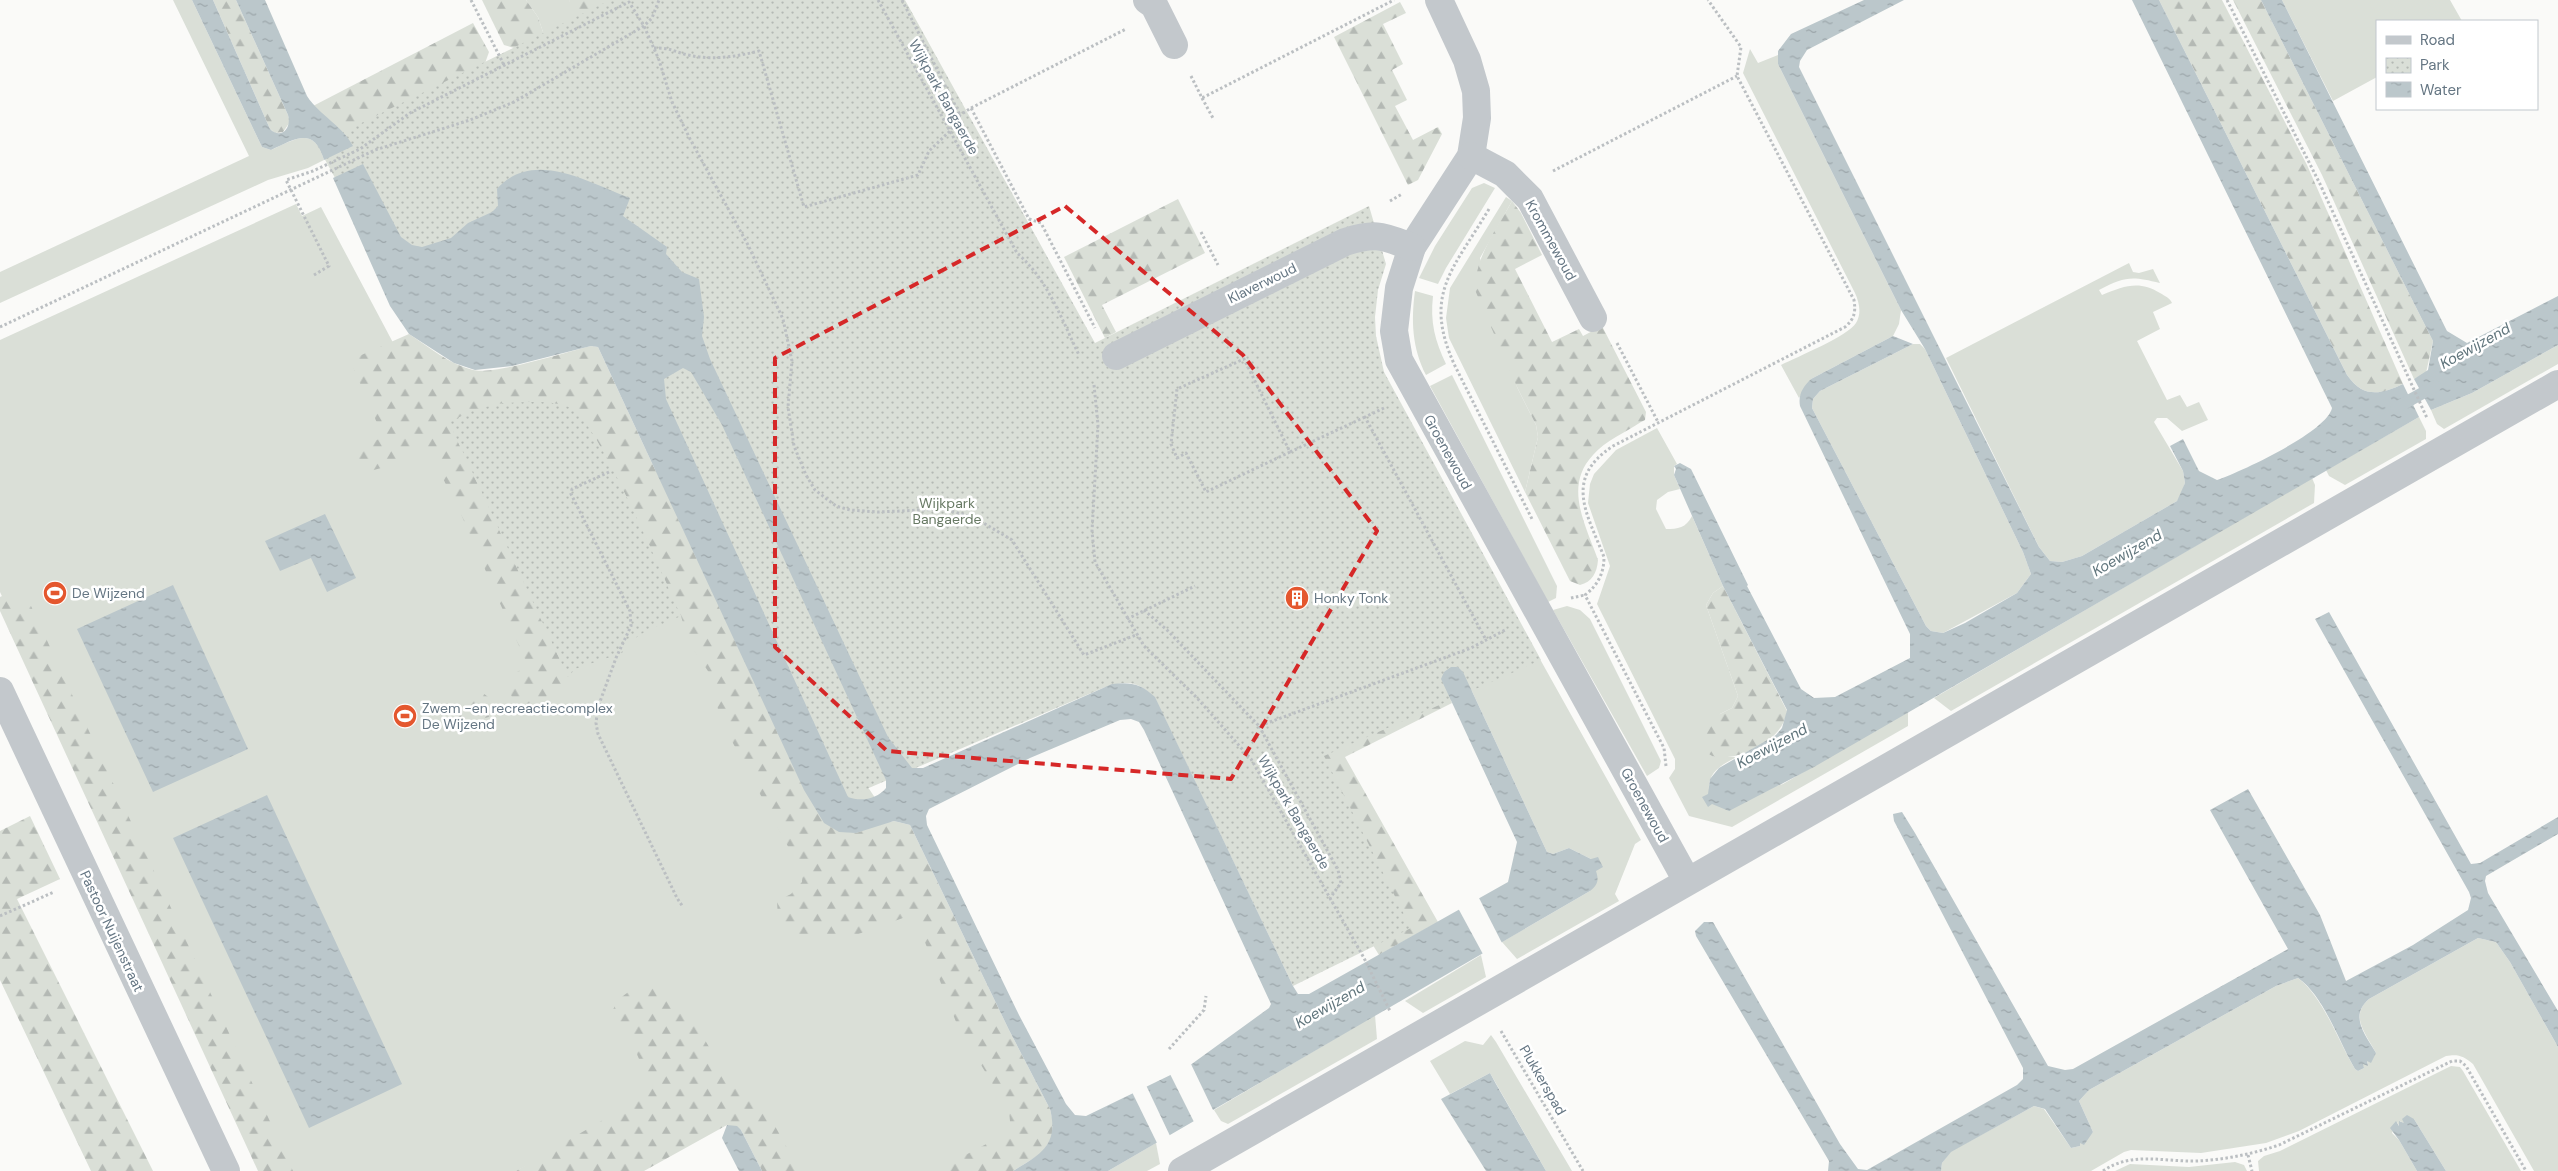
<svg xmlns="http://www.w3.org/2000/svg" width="2558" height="1171" font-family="'DM Sans',sans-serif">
	<defs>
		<pattern id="forest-firs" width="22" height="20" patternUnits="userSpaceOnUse" patternTransform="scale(1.25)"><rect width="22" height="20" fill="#dadfd7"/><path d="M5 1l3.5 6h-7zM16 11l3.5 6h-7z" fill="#b4b9b4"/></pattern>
		<pattern id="park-dots" width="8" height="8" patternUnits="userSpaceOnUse" patternTransform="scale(1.25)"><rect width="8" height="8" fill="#dadfd7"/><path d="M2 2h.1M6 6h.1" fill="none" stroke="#b4b9b4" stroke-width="1.8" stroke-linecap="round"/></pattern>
		<pattern id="water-ripples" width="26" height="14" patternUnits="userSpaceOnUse" patternTransform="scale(1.25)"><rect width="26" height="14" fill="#bbc7cb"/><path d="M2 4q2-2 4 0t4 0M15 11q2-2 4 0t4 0" fill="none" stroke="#9ca6aa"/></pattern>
	</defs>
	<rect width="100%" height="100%" fill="#fafaf8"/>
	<g fill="#dadfd7">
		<path d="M173,0h19l70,147 9,3c23,-10 43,-25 53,10l-16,8 -40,12 -268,123v-31l249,-116z"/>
		<polygon points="526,0 569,0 579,20 545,38 538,17"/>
		<polygon points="2282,0 2450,0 2462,21 2377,21 2377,77 2333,101"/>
		<path d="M1750,49l8,14 20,-8v9l123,246 -2,14 -6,12 -82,43 -12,19 -18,-33c16,-8 67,-29 75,-42 6,-10 3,-21 -1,-30l-112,-220z"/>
		<polygon points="1484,183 1495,188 1446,268 1438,284 1419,278 1435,246 1472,188"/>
		<polygon points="1506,197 1512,201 1480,258 1517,387 1536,425 1538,437 1525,492 1449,338 1446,318 1450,288"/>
		<polygon points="296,204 302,216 321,207 415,384 591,374 906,844 1044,1128 960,1171 788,1171 735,1085 534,1162 516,1171 269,1171 0,592 0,340"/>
		<path d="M2129,263l4,9 6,1 14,-4 7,14c-28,-7 -35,-7 -61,7l3,5c22,-9 37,-15 58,-2 5,3 10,5 12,10l-19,9 7,17 -23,12 30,59 13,-5 7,12 12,-5 9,18 -26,11 -15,-13h-10l-3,4 29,49 2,12 -4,12 -4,6 -95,55 -20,6 -12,-1 -11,-14 -93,-189z"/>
		<path d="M1415,291l18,5c-3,26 2,45 13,68l-20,11c-14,-27 -15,-55 -11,-84z"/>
		<polygon points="1913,344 1920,344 1925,349 2023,552 2031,574 2017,593 1943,633 1931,631 1926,626 1812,408 1813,399 1820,391"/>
		<polygon points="2558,345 2558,364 2444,429 2437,424 2431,410 2472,393"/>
		<polygon points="1452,375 1557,586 1556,598 1548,602 1430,386"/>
		<polygon points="2419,417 2426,431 2426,439 2345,485 2329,476 2326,470"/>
		<path d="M1657,428l20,36 -3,2v9l6,14 -12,3 -11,8 -1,9 10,20c12,0 20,-1 26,-13l31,70 -10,7 -7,12 32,91 -6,12 -12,6 -7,43h24c-23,11 -34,21 -25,47l71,-20 125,-73v15l-176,101 -43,-11 -20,-38 6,-9v-10l-78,-155 13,-38 -22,-63 2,-19 4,-10 22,-24z"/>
		<polygon points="2312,478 2315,485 2314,503 1951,711 1934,698"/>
		<polygon points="1567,606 1580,610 1590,619 1661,761 1659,768 1647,776 1553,610"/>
		<polygon points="1522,627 1641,840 1635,844 1615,894 1619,901 1517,959 1502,942 1590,891 1591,859 1569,848 1553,854 1547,852 1463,672"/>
		<path d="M2478,938l18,4 14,20 48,85v124h-24l-61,-107c-10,-8 -14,-10 -27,-8l-147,75 -33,12 -65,10 -70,-3 -7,2 -33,19h-150l1,-8 8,-11 84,-46 10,3 27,39 9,-2 -1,-3 14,-11 -14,-31 10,-11 187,-104 22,-8c26,20 40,63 57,91l3,2 6,-3 -2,-5 6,2 -1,-4 9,-8c-10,-19 -27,-37 -7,-54z"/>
		<polygon points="1481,955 1486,977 1423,1013 1405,1001"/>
		<polygon points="1375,1015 1377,1039 1228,1124 1221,1121 1214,1110"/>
		<polygon points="1491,1035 1496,1042 1572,1171 1546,1171 1490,1073 1450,1094 1430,1061 1465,1041 1483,1045"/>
		<polygon points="2451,1066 2460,1067 2463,1071 2521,1171 2446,1171 2414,1119 2405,1124 2400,1121 2399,1126 2397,1122 2392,1133 2399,1140 2417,1171 2259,1171 2258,1161 2264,1156 2280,1151"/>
		<polygon points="1156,1143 1160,1164 1147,1171 1108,1171"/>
		<polygon points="2235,1162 2244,1165 2247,1171 2115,1171 2130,1164 2189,1167"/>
	</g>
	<g fill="url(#forest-firs)">
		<polygon points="213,0 236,0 288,115 290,122 283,132 275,133 270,129"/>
		<polygon points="482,0 526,0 538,17 545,38 521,50 504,45"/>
		<polygon points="569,0 620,0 579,20 571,9"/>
		<path d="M2159,0h63l85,165 96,219c-23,11 -40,14 -56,-9z"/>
		<polygon points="2233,0 2261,0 2433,341 2426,373 2414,379 2322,175"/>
		<polygon points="1400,2 1406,13 1383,24 1403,64 1392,70 1407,100 1395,106 1413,140 1438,127 1442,134 1418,180 1408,185 1334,37"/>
		<polygon points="473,23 489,52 483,69 353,146 313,106"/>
		<polygon points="1178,199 1205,253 1102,305 1116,332 1105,338 1064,257"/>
		<path d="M1512,201l9,12 21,42 -27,14 37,73 27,-13 4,7 19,-10 44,86 -1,8 -4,2c-15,10 -36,19 -48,33 -30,32 -7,70 5,105 -1,13 -6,22 -18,25l-10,-4 -45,-89 13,-55 -2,-12 -19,-38 -42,-97c0,-33 21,-60 37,-89z"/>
		<path d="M409,334c20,13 40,30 64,36 22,5 93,-18 118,-24l7,1 206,443 20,33 15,9 17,1 38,-12 16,4 99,205 41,79 3,13 -1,15 -10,16 -29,18h-78l76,-40 -2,-20 -51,-84 -44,-113 -64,23 -25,-3 -29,5 -18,-20 -1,-18 14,-7 11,-12v-15l-10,-13 -66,-124 -13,-34 1,-16 -25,-37 -8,-27 -47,-105 -46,-87 -15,-16 -25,-5 -99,20 119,254 1,10 -42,18h-7c-12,-8 -12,-17 -9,-30l17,-9 -34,-76 2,-5 -5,-2 -34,-78 2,-4 -6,-1 -22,-48 -4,-6 -10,-1c-13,19 -33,22 -54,28 -8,-6 -9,-13 -9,-22l29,-14 -33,-77z"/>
		<path d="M1723,586l64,125c-3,28 -45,50 -72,46 -4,-1 -9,-5 -13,-8l2,-22 16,-13 12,-6 6,-12 -32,-91 7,-12z"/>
		<polygon points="4,595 9,604 18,600 22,610 31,606 293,1171 258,1171 0,611 0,597"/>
		<polygon points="1442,679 1452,703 1345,757 1438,922 1379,955 1347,903 1269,727"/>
		<polygon points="483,693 492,700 495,707 492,716 455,727 457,718 433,708"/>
		<polygon points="30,816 60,879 17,899 153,1171 91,1171 0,980 0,831"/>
		<path d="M654,986l15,6 21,23 25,42 15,20 19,11 17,22 34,61h-38l-21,-41 -14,-5 -83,46h-128l131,-77 4,-7 -15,-35 -24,-40c9,-20 21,-24 42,-26z"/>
	</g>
	<g fill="url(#park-dots)">
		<path d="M610,0h295l190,343 274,-137 17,58 -8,26 -3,27 1,19 8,36 157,288 -217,96 87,172 -118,58 -138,-288c-18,-18 -28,-18 -52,-10l-267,114 -225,-476 -165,1 -100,-129 -29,-53z"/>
		<path d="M503,403c22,0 48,-4 68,5 25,10 95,175 110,208l-35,15 -18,12 -6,10 -47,16 -7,8 -119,-255 27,-13z"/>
	</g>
	<g fill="url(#water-ripples)" fill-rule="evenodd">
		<path d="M192,0h21l57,129c11,11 22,-1 18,-14l-52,-115h29l42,96c13,20 35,29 46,50l-29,14c-10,-34 -29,-21 -53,-10l-9,-3z"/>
		<path d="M1864,0h40l-97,50 -7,11 -1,6 240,480 11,14 12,1 20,-6 95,-55 8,-18 -2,-12 -13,-25 13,-7 16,32 18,9c23,-8 110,-48 115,-72l-200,-408h27l188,375c16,23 33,20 56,9l16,33 -605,350 -85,44 -17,-7 -4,3 -6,-10 6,-3 2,-15 9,-11 57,-33 6,-7 5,-18 -64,-124 -49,-111 2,-6 -2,-3 6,-3 11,6 57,116 -1,1 54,103 13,9 21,-1 75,-39v-24l-110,-228c-2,-12 3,-19 11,-27l82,-43 20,8 -93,47 -7,8 -1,9 114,218 5,5 12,2 22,-10 52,-30 14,-19 -8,-22 -98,-203 -24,-39 -123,-246v-13l13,-17z"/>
		<polygon points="2261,0 2282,0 2447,331 2467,343 2558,296 2558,345 2472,393 2431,410 2414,379 2428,370 2433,341"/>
		<path d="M363,164l38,73 11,8 10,2 29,-9 17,-15 24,-11 6,-6 -1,-17c36,-41 92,-6 133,9l-7,18 44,31 -1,7 16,18 17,7 5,38 -2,19 8,23 178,378 24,31h11l189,-84c19,-2 29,0 43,13l138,289 5,8h11l199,-112 9,-40 -76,-163 3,-7 7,-5h7l5,5 84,180 6,2 16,-6 22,11 7,-2 5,10 -7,4c3,9 2,14 -6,20l-482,280h-95c28,-17 46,-26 37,-62l-41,-79 -99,-205 -16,-4 -38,12 -17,-1 -15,-9 -20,-33 -206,-443 -7,-1 -79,20 -37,4 -21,-7 -45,-29 -19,-28 -57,-128zM683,368l8,4 31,53 164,355v8c-9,11 -25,14 -38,9l-182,-398 -2,-20zM1131,719l8,3 5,8 127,274 -2,4 -80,58 -103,50 -11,-1 -9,-11 -47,-89 -92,-190 -1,-9 3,-7 101,-51 90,-38z"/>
		<polygon points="325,514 356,578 327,592 311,558 280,571 265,541"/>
		<polygon points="173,585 248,749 153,792 77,629"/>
		<path d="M2329,612l142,252 9,-1 78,-46v17l-72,42 -1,5 3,12 70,118v36l-48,-85 -14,-20 -18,-4 -109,61c-20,17 -4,35 7,54l-5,10 -4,-2 1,5 -5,-2 1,4 -6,3 -3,-2c-16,-27 -31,-73 -57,-91l-22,8 -187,104 -10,11 14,31 -9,13 -4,-2v3l-9,2 -26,-39 -11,-3 -83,46 -9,11 -1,8h-113l1,-10 -133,-225 -1,-5 9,-9h9l127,222 18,25 9,1 150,-85 6,-6v-11l-129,-247 -1,-7 9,-2 13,21 133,233 17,4 8,-1 215,-120 -78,-139 38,-21 72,126 26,66 67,-36 55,-35 3,-12 -2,-6 -154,-273z"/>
		<polygon points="267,795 402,1084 309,1128 173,838"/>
		<polygon points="1490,1073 1496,1084 1546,1171 1486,1171 1441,1099"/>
		<polygon points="2407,1115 2414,1119 2446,1171 2417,1171 2399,1140 2390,1128 2396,1121 2399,1126 2399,1121 2404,1123 2402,1119"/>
		<polygon points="727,1125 737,1126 741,1130 762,1171 739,1171 722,1138"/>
	</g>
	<g fill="#fafaf8">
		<polygon points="1478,896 1503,945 1484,956 1458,908"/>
		<polygon points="1190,1062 1214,1112 1194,1122 1169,1072"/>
		<polygon points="1145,1083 1171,1138 1158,1145 1131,1090"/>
	</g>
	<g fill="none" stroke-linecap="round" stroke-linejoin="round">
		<polyline stroke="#bbc7cb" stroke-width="12" points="2396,408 2435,386"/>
		<g stroke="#bbbfc2" stroke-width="3" stroke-dasharray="2.5 2.5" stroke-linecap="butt">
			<polyline points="471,0 504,65"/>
			<path d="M878,0l139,253c31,27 44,65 62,102"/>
			<polyline points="902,0 960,115"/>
			<polyline points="2227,0 2320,184 2427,418"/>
			<path d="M654,48c15,0 17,2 30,6 25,7 51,3 75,-3l45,156 114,-32 11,-24 21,-20 10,-16 11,-7 58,111 12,4 54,105"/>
			<polyline points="1191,76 1202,98 1394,0"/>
			<polyline points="1202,98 1214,120"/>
			<polyline points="971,108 1126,29"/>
			<polyline points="1553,171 1737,76"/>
			<polyline points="1390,201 1402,194"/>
			<path d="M1489,209c-36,61 -67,85 -34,157l77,153"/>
			<polyline points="1201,232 1218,265"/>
			<polyline points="314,275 329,266 286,180 313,171 360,149 410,113 629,2 644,26 659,60 672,102 690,139 748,245 783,319 792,361 788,407 794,446 806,475 815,490 836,506 850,510 878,512 944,509 975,518 1012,540 1084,655 1136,635"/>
			<polyline points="0,327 375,150 470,120 514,102 644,26 652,18 659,0"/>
			<polyline points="1617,343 1658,422"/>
			<polyline points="1094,385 1098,425 1092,531 1095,562 1144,646 1197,698 1251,759 1364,958 1390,1011"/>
			<polyline points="1384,408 1365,417 1486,640"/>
			<polyline points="1290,452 1206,492 1186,453 1177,458 1171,444 1177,389 1244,359 1290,452 1365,417"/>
			<polyline points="609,472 572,489 571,494 630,611 631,626 616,658 598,707 596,723 598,734 677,898 683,907"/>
			<polyline points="1571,598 1585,595"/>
			<polyline points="1144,610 1167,630 1259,726 1471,648 1507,629"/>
			<polyline points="1127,619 1195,586"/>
			<polyline points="1259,726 1338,870 1341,883 1330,898"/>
			<path d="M1666,766l-2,-18 -79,-153c13,-10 19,-22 19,-38 -17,-44 -41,-78 9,-111l232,-119c9,-8 11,-14 9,-27l-117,-224 4,-29 -33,-47"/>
			<polyline points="0,916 54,892"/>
			<polyline points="1501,1031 1583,1171"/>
			<polyline points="1169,1049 1204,1010 1206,996"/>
			<polyline points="2248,1155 2252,1171"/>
			<path d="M2103,1171c29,-20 60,-9 93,-10 28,-1 56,-7 83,-16l173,-84h8l6,5 60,105"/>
		</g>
		<g stroke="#c3c8cc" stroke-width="28">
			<polyline points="1147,0 1154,5 1174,45"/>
			<polyline points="1439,0 1467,60 1476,91 1477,118 1471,156 1412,247 1399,288 1394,331 1399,360 1687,881"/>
			<polyline points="1471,156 1505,174 1530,199 1593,318"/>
			<path d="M1116,356l229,-114c32,-10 37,-6 67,5"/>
			<polyline points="0,691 226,1171"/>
			<polyline points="1182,1171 2558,384"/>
		</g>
	</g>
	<path fill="none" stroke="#d62828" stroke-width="4" stroke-dasharray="10 6" stroke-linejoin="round" d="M1065,206l178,149 134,176 -146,248 -344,-28 -112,-104v-289z"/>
	<defs>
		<g id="stadium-disc" transform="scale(1.25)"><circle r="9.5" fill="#e4572e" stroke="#fff"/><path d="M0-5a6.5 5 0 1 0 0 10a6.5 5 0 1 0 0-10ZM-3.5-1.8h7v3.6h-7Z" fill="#fff"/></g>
		<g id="building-disc" transform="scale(1.25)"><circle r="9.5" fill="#e4572e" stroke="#fff"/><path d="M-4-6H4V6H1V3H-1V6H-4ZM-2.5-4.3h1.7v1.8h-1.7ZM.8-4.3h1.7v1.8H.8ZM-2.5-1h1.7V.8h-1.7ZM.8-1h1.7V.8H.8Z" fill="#fff"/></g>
	</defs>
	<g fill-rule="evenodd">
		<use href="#stadium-disc" x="55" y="593"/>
		<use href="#building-disc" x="1297" y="598"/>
		<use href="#stadium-disc" x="405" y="716"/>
	</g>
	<g text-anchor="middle" stroke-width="5" stroke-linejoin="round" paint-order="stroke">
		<g font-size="14" fill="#657683" stroke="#fff">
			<text transform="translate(944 97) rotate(61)" y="5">Wijkpark Bangaerde</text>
			<text transform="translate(1551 240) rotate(61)" y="5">Krommewoud</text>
			<text transform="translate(1262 283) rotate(-26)" y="5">Klaverwoud</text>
			<text transform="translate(1448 452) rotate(61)" y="5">Groenewoud</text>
			<text transform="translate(1645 805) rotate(61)" y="5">Groenewoud</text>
			<text transform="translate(1294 812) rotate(60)" y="5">Wijkpark Bangaerde</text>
			<text transform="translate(112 931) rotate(65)" y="5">Pastoor Nuijenstraat</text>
			<text transform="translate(1543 1080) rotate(60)" y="5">Plukkerspad</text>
		</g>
		<g font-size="14" fill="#687a64" stroke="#fff">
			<text x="947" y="508">Wijkpark<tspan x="947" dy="16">Bangaerde</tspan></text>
		</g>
		<g font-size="14" fill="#657683" stroke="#fff" text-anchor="start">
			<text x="72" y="598">De Wijzend</text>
			<text x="1314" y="603">Honky Tonk</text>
			<text x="422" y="713">Zwem -en recreactiecomplex<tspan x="422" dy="16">De Wijzend</tspan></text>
		</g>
		<g font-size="15" font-style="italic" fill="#60757c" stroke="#fff">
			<text transform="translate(2475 346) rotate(-29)" y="5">Koewijzend</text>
			<text transform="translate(2127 553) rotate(-30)" y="5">Koewijzend</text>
			<text transform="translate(1772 746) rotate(-28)" y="5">Koewijzend</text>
			<text transform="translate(1330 1005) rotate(-30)" y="5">Koewijzend</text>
		</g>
	</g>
	<rect x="2376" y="20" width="162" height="90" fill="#ffffff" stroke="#c1c8cd"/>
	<rect x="2386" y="36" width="25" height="8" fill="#c3c8cc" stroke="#c1c8cd"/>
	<text x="2420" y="45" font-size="15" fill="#657683">Road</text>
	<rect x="2386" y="58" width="25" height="15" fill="url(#park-dots)" stroke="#c1c8cd"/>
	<text x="2420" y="70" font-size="15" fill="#657683">Park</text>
	<rect x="2386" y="82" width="25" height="15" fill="url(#water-ripples)" stroke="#c1c8cd"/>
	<text x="2420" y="95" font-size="15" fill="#657683">Water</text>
</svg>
